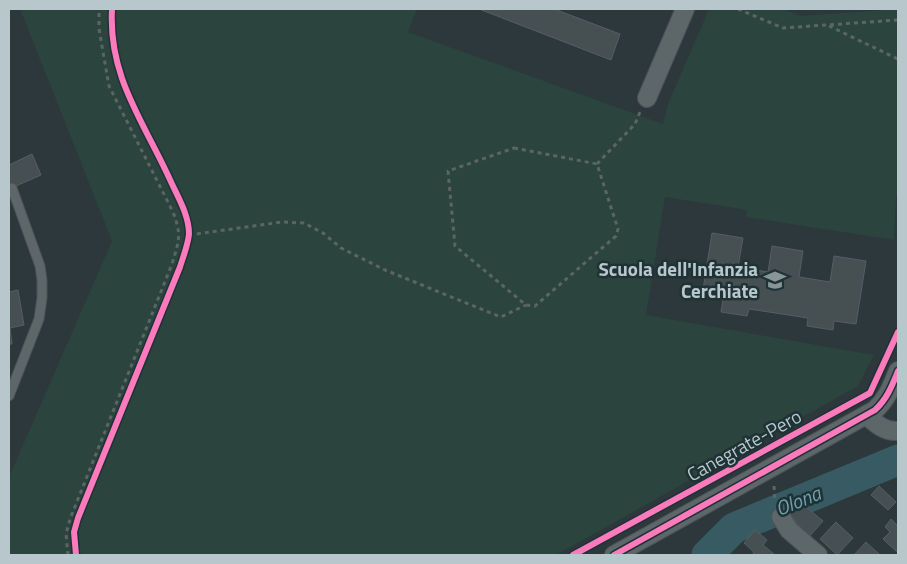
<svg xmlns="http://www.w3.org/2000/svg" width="907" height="564" font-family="'Titillium Web',sans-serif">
	<rect width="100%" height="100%" fill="#2c383b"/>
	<polygon fill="#2b443d" points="20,9 417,9 408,32 663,124 668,104 709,9 783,9 801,16 898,9 898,194 896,199 894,240 746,217 747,210 665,197 646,315 874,355 858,386 556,555 9,555 9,477 112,241"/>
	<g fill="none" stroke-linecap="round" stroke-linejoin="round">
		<polyline stroke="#385a62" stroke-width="31" points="707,555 734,528 898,460"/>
	</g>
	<g fill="#465052" stroke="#555f63">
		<polygon points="479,9 554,9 620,34 611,60"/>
		<polygon points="32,154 41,175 9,189 9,165"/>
		<polygon points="712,233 743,238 738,267 768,272 772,246 803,251 799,277 830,282 834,256 866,261 856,324 834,321 833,330 807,326 808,318 749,309 747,316 721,312 723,300 702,296"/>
		<polygon points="18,290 24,325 10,328 12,344 9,344 9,292"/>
		<polygon points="879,486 896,502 888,510 871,495"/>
		<polygon points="806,507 823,521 809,537 788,513"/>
		<polygon points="891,519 898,526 898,553 883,539 890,532 885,527"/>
		<polygon points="836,522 853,538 837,555 820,539"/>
		<polygon points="755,530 767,540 763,545 775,555 752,555 754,552 744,543"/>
		<polygon points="866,542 880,555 854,555"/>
	</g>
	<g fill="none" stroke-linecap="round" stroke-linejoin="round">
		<g stroke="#4b5355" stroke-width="11">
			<polyline id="lane" points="9,396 39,319 42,298 42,280 40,266 12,188"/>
		</g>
		<g stroke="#4b5355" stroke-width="20">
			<g id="street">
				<polyline points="647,98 685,9"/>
				<path d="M866,415c10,9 19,17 32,16"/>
				<polyline points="781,517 789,530 818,555"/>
				<path d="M614,555l261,-145c12,-11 17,-24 23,-39"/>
			</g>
		</g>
		<g stroke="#5b6565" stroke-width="3" stroke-dasharray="4 4" stroke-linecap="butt">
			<polyline points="738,9 783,28 898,20"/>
			<polyline points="829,26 898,59"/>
			<polygon points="514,148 597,164 618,229 616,236 535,306 526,305 455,246 448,171"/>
			<polyline points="597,164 635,124 640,112"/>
			<polyline points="189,235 282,222 304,223 323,233 341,248 385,270 501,317 526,305"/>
			<polyline points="774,486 775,502"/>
			<path d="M68,555l-2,-21 4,-15 102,-255c7,-24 10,-28 1,-52l-64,-126 -10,-57v-20"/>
		</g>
		<use href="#lane" stroke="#5d6669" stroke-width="9"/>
		<use href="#street" stroke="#5d6669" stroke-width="18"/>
		<g stroke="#1f3236" stroke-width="9">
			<g id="cycleway">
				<path d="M76,555l-2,-23 4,-14 102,-251c3,-10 8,-22 9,-33 0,-18 -10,-35 -17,-50 -27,-61 -64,-106 -60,-175"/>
				<polyline points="573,555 870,393 898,332"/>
				<path d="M614,555l261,-145c12,-11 17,-24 23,-39"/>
			</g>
		</g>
		<use href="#cycleway" stroke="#fd7abc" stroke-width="6"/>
	</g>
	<defs>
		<g id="school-bare" transform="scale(1.725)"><path d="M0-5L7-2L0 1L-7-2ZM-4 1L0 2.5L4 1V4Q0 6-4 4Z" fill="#879599" stroke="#1f3236" stroke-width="2.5" paint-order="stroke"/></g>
	</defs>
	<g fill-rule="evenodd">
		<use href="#school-bare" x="775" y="280"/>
	</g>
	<g text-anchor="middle" stroke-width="5" stroke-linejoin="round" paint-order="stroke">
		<g font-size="19" font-weight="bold" fill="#b8c7cb" stroke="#1f3236" text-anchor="end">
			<text x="758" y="276">Scuola dell'Infanzia<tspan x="758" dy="22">Cerchiate</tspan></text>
		</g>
		<g font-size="19" fill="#b8c7cb" stroke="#1f3236">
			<text transform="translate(744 445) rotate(-29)" y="7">Canegrate-Pero</text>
		</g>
		<g font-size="20" font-style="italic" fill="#719faa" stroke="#1f3236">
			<text transform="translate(798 501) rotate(-22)" y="7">Olona</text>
		</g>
	</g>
	<rect width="907" height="564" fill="none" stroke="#b8c7cb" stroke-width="20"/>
</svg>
